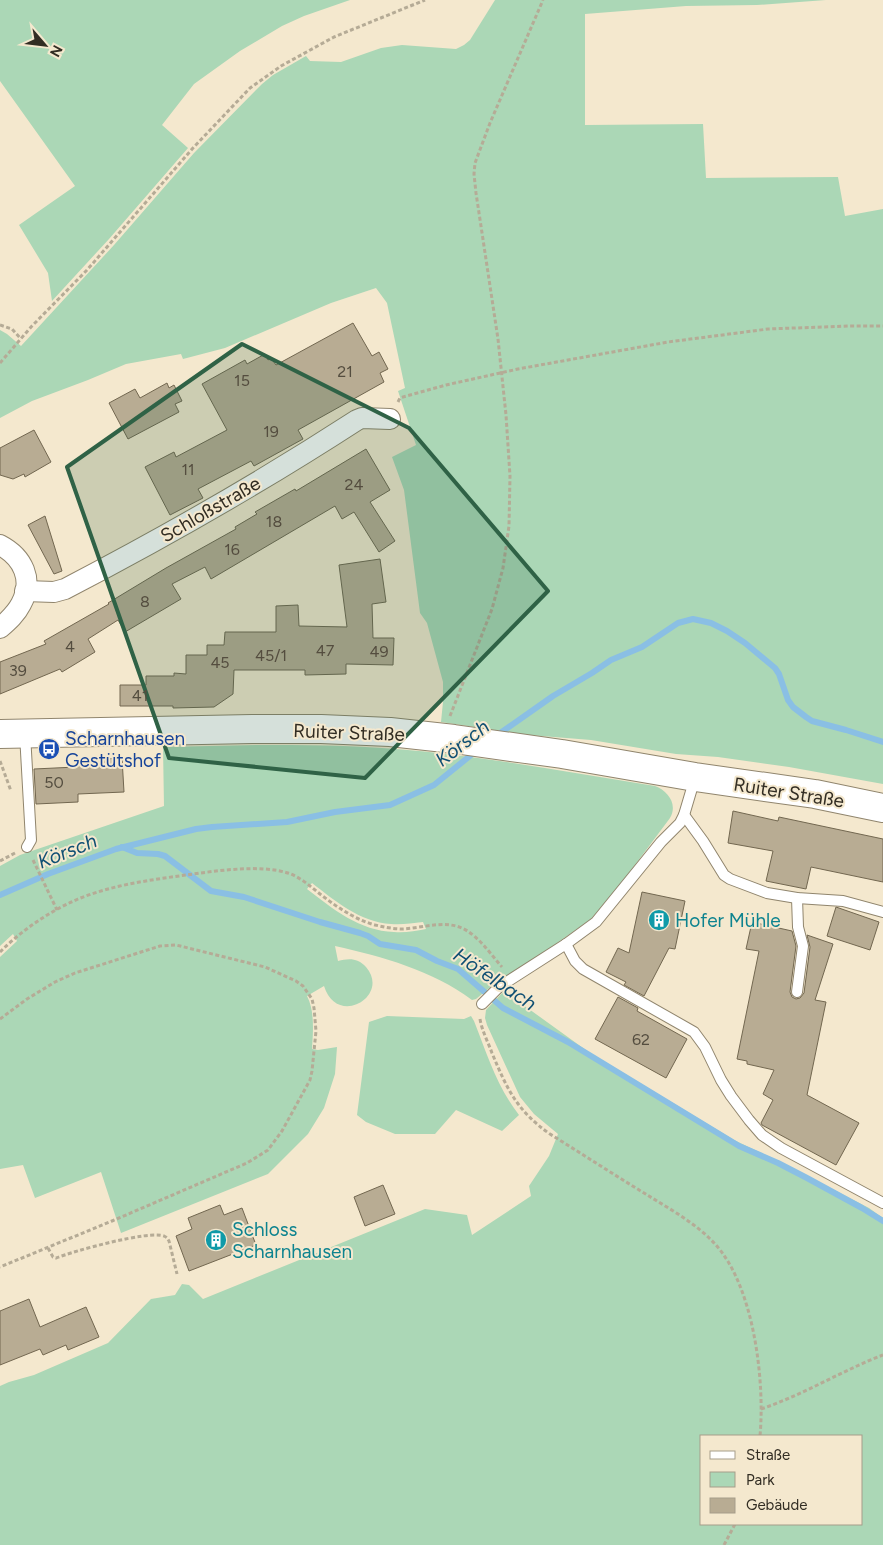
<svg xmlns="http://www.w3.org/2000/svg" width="883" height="1545" font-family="Figtree,sans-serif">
	<rect width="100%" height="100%" fill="#f4e8ce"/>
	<g fill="#abd7b6" fill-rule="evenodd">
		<polygon points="0,0 350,0 304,16 282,26 240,51 194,84 162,125 188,148 109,239 52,301 48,273 19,225 75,186 0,81"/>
		<polygon points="495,0 826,0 757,5 686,6 585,14 585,125 703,124 706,178 838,177 845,216 883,209 883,784 789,767 718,757 676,754 591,740 529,735 441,722 443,702 443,682 427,623 420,613 404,490 392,457 416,445 398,391 405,388 387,303 376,288 331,303 225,348 183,359 181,354 126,364 88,380 32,401 0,418 0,330 7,334 21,346 114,245 194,153 262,84 273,75 306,56 310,61 341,62 381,48 402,45 456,49 464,45 470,40"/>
		<path d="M256,745c46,0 93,0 140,4 87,7 173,23 259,37 13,5 23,18 15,32l-50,67 -29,34 -69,49 -23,12 -23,19 -4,1c-40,-30 -89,-43 -137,-54l3,15c11,-3 20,-3 28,6 25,29 -29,61 -42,19l-17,10c8,15 6,37 5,53l6,1 19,-3 -2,27 -11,34 -16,26 -40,40 -147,59 -20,-61 -66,26 -12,-33 -23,4v-212l17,-16 -4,-7 -13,12v-80l20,-11 144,-49 -1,-59zM312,883c23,18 48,39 79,41 11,1 21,-1 32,-2l3,7c-11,2 -21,4 -32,3 -34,-1 -61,-23 -87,-43z"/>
		<path d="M504,991l86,62 144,87 44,21 91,47 14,10v327h-883v-159l9,-4 25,-7 74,-32 43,-44 24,-4 7,-11 7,1 14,14 222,-90 42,6 5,20 59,-39 -2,-10 20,-30 9,-22 -24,-20 -14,-17 -33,-72 -2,-7 1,-8zM702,1436h160v88h-160z"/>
		<path d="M387,1016l77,3 7,-3 3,5c13,33 23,66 45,94l-17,16 -46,-21 -21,24h-40l-29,-12 -9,-7 12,-93z"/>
	</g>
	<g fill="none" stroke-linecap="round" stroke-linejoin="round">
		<g stroke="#8abfe4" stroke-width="6">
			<polyline points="496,736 553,696 592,673 611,660 642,647 678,623 693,619 711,623 727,631 745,643 775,668 779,674 788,700 793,707 806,717 812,721 846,730 883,742"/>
			<polyline points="122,847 137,853 158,854 165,856 211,891 244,897 320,922 360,933 368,936 380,944 416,950 437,961 458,969 503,1008 568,1042 739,1146 778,1163 807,1178 862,1208 883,1221"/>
			<polyline points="0,895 48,874 116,849 196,829 212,827 287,822 335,812 390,805 434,785 476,751"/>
		</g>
	</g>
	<g fill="#b8ac93" stroke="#726750">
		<polygon points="353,323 372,356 379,352 388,369 380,373 384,382 298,430 303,439 254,466 251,461 198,489 203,498 170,515 145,467 174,452 176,457 227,430 202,384 245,360 247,364 265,354 268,360 271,358 276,365"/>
		<polygon points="167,383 169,388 174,385 182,401 175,404 179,412 128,439 109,403 135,389 140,398"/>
		<polygon points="34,430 51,462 25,477 24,474 13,479 0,475 0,448"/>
		<polygon points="366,449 390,490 370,502 395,541 379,552 354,512 342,519 335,506 211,579 205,567 172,584 181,599 125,632 118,620 88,639 95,652 62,672 60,669 0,694 0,662 46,644 44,641 109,604 108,603 166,568 236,529 235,527 257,514 255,512 295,489 296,491"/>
		<polygon points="45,516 62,571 54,574 28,525"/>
		<polygon points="380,559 386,602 372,604 373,638 394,638 393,665 346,664 346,674 305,675 305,670 234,670 233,694 214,707 173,708 173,706 120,706 120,685 146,685 146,676 174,676 174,673 186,674 186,655 207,655 207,645 224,645 225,632 276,632 276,606 298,605 299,626 347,627 339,565"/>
		<polygon points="122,758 124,792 78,794 78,802 36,804 34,769 76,767 76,761"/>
		<polygon points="733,811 778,821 779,817 883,839 883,882 811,867 806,889 766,881 773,851 728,843"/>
		<polygon points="642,892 685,901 675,949 669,948 644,996 624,985 626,982 606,972 618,948 629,953"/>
		<polygon points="836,907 879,922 870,950 827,936"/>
		<polygon points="752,922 792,931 796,946 790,992 792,997 796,999 800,998 804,993 810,947 807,935 833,944 815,1000 826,1002 807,1095 859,1123 836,1165 762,1125 761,1123 773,1100 763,1094 774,1070 747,1064 747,1061 737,1059 759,951 746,949"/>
		<polygon points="618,997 638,1008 637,1011 687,1039 666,1078 595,1039"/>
		<polygon points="383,1185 395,1214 365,1226 354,1197"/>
		<polygon points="220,1205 224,1215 242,1208 256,1245 189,1271 176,1236 192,1229 188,1218"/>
		<polygon points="29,1299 40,1327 86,1307 99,1337 68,1350 66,1345 43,1355 40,1349 0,1365 0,1311"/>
	</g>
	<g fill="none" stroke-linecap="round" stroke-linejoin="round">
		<g stroke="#90856d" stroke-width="12">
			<g id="lane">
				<polyline points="25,734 31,840 27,847"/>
				<polyline points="684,815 703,841 724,875 730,879 767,893 797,898 843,901 883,912"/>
				<polyline points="566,944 575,961 583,969 694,1032 705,1047 721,1080 731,1096 749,1120 762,1135 781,1148 883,1203"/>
				<polyline points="797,992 803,946 798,927 797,898"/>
				<polyline points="482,1004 499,987 566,944 596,922 661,842 680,823 684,815 695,778"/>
			</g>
		</g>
		<g stroke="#90856d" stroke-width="22">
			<g id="street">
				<path d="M0,545c23,12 34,35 21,59 -5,10 -13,17 -21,24"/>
				<path d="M25,591l29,1 11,-3c100,-52 198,-108 292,-169l5,-2 28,1"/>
			</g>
		</g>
		<g stroke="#90856d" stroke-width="30">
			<polyline id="secondary" points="0,734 252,729 321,729 390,732 454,739 562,754 695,777 815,794 883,808"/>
		</g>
		<g stroke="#b5ab96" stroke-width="3" stroke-dasharray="4 2.5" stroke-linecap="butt">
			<polyline points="0,325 12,329 21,339"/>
			<polyline points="0,363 31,327 87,270 193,148 250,88 281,66 334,37 425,0"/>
			<polyline points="398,402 400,398 403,397 446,385 518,369 668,342 768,329 849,326 883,326"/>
			<polyline points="450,716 492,609 503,568 509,526 510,476 506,415 498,339 476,193 474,174 475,163 490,123 543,0"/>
			<polyline points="0,761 11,791"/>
			<polyline points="33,860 57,910"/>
			<polyline points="0,861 15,853"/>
			<path d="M0,952c22,-22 50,-41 78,-53 34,-14 72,-19 108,-24 30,-4 73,-11 102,-2 12,4 22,13 32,21 17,13 34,25 55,31 9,2 18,4 27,4 25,-1 50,-13 72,7 11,9 19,21 28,31"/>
			<polyline points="0,1019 27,999 55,982 75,973 160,946 176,945 265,967 296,981 303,986 312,999 314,1008 316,1031 312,1071 310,1080 282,1131 268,1150 247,1163 112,1221 0,1267"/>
			<path d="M480,1019c2,12 8,23 12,34 15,36 25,58 58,81 32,20 63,40 94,59 24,15 52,30 71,51 39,42 50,137 45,192"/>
			<path d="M48,1248l5,9 3,1c18,-7 93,-28 108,-22 4,2 3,2 5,5l8,33"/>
			<path d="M761,1409c42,-14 80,-38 122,-54"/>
			<polyline points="724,1545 735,1524"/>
		</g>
		<use href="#lane" stroke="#fff" stroke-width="10"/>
		<use href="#street" stroke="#fff" stroke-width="20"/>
		<use href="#secondary" stroke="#fff" stroke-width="28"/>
	</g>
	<path fill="#2f6246" fill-opacity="0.2" stroke="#2f6246" stroke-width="4" stroke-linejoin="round" d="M242,344l167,84 139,163 -183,187 -196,-20 -102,-291z"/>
	<defs>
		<g id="bus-disc" transform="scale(1.125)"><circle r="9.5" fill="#1a4fb4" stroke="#f4e8ce"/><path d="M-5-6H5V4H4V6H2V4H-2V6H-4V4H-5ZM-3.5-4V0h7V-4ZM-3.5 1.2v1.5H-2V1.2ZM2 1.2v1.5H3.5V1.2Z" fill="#fff"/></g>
		<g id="building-disc" transform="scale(1.125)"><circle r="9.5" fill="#0f9aa8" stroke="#f4e8ce"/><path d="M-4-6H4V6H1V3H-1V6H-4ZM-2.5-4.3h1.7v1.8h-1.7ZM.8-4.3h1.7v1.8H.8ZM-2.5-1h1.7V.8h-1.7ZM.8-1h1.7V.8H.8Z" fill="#fff"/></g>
	</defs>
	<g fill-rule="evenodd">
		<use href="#bus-disc" x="49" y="749"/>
		<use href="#building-disc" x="659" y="920"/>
		<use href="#building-disc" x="216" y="1240"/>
	</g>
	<g text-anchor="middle" stroke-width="4" stroke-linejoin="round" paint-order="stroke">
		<g font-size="16" fill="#544d3f">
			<text x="345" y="377">21</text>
			<text x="242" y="386">15</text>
			<text x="271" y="437">19</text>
			<text x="188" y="475">11</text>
			<text x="354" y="490">24</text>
			<text x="274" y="527">18</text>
			<text x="232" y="555">16</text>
			<text x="145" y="607">8</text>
			<text x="70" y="652">4</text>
			<text x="325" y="656">47</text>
			<text x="379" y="657">49</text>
			<text x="271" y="661">45/1</text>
			<text x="220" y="668">45</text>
			<text x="18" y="676">39</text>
			<text x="140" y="701">41</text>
			<text x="54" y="788">50</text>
			<text x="641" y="1045">62</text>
		</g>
		<g font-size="19" fill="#322d23" stroke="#f4e8ce">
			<text transform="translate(210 509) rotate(-30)" y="7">Schloßstraße</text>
			<text transform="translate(349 732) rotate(2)" y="7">Ruiter Straße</text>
			<text transform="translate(789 792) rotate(9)" y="7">Ruiter Straße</text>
		</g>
		<g font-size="19" fill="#164399" stroke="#f4e8ce" text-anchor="start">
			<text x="65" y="745">Scharnhausen<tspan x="65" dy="22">Gestütshof</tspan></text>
		</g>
		<g font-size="19" fill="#0d838f" stroke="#f4e8ce" text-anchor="start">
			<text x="675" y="927">Hofer Mühle</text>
			<text x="232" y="1236">Schloss<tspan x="232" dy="22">Scharnhausen</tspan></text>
		</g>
		<g font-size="20" font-style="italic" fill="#0f4f73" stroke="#f4e8ce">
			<text transform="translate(462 743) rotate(-38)" y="7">Körsch</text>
			<text transform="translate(67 851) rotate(-22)" y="7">Körsch</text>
			<text transform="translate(495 979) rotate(34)" y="7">Höfelbach</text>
		</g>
	</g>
	<rect x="700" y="1435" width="162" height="90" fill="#f4e8ce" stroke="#a69d8a"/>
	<rect x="710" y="1451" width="25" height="8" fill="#ffffff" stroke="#a69d8a"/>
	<text x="746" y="1460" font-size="15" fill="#322d23">Straße</text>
	<rect x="710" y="1472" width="25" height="15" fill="#abd7b6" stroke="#a69d8a"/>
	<text x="746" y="1485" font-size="15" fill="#322d23">Park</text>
	<rect x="710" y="1498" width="25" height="15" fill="#b8ac93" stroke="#a69d8a"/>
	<text x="746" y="1510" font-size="15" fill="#322d23">Gebäude</text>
	<g transform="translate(45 45) rotate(118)" stroke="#f4e8ce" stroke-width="4" paint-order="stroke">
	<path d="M0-4L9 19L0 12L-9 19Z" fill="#322d23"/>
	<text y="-8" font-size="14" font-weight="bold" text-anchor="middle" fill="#322d23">N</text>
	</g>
</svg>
